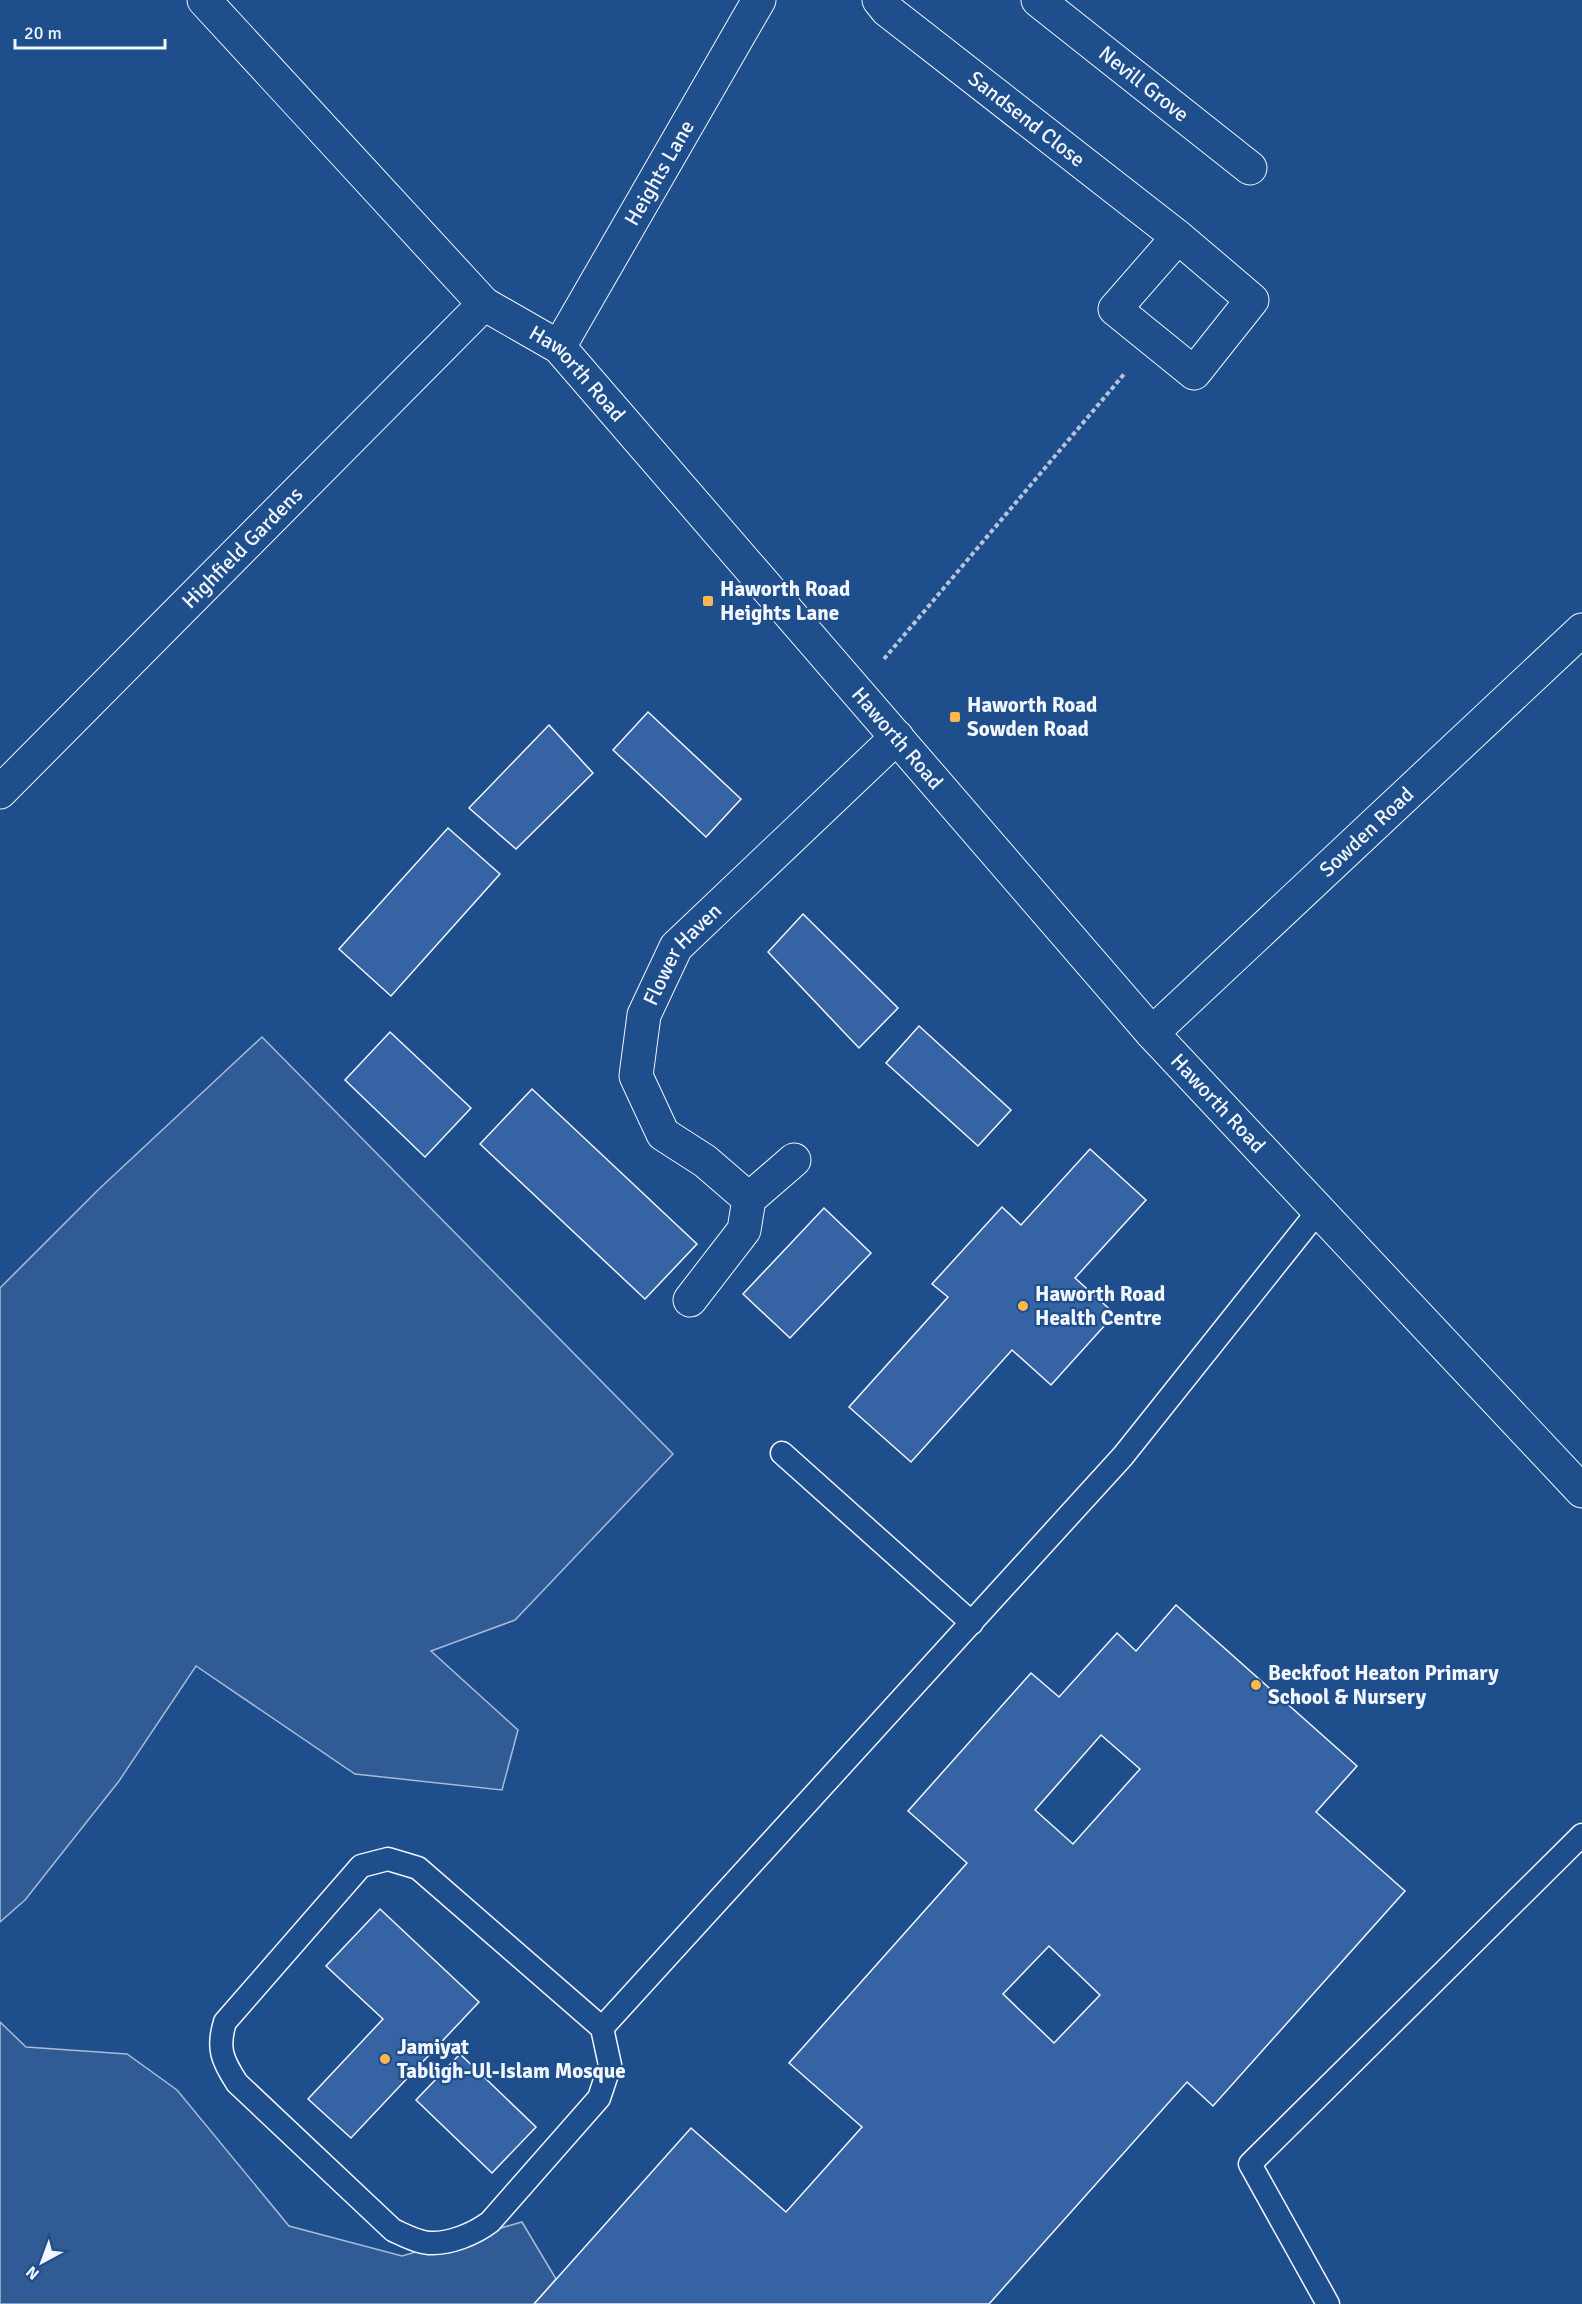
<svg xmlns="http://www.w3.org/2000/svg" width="1582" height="2304" font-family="Signika,sans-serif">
	<rect width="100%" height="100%" fill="#1f4e8c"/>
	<g fill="#305b95" stroke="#a8bbd7" stroke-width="1.5">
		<polygon points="262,1037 673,1454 515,1620 431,1651 518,1730 502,1790 355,1774 196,1666 119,1781 25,1900 0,1922 0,1288 98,1190"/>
		<polygon points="0,2022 26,2047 127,2054 177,2090 289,2226 402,2256 522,2222 556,2279 534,2304 0,2304"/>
	</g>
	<g fill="#3563a3" stroke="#f2f6ff" stroke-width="1.5" fill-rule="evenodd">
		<polygon points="648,712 741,799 706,837 613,750"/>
		<polygon points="549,725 593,773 516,849 469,808"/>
		<polygon points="448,828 500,874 391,996 339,949"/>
		<polygon points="803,914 898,1008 859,1048 768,952"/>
		<polygon points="919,1026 1011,1110 978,1146 886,1063"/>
		<polygon points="390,1032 471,1108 425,1157 345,1080"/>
		<polygon points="532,1089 697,1244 645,1299 480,1144"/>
		<polygon points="1090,1149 1146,1200 1075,1278 1115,1314 1051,1385 1012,1350 911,1462 849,1407 948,1297 932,1284 1002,1207 1021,1225"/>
		<polygon points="824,1208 871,1253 790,1338 743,1294"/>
		<path d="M1176,1605l181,161 -41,46 89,79 -192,215 -26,-24 -198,222h-455l157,-176 95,84 76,-85 -73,-64 178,-200 -59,-52 123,-138 28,24 58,-64 19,18zM1101,1735l39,34 -67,75 -38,-34zM1049,1946l51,49 -46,48 -51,-49z"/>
		<polygon points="380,1909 479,2002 351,2138 308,2099 383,2019 326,1966"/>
		<polygon points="460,2054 536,2127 492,2173 416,2100"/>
	</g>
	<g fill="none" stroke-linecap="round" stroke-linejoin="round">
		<g stroke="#f2f6ff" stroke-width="25">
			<g id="lane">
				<polyline points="782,1453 972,1623"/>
				<path d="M602,2028l8,37 -11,33 -109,124c-16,12 -40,22 -61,21 -13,-1 -25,-8 -36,-13l-156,-147c-15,-23 -20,-35 -12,-61l136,-156 27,-7 30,9 184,160 521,-572 196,-246"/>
				<polyline points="1328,2304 1250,2164 1582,1835"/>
			</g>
		</g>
		<g stroke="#f2f6ff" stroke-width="35">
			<g id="street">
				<path id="s1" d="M879,0l8,10 291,227 74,63 -58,73 -79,-64 63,-72"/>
				<path id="s2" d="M1038,0l212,168"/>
				<path id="s3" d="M0,792l484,-488"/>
				<path id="s4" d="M1152,1033l430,-403"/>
				<polyline points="749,1199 794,1160"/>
				<path id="s5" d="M690,1300l54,-70 5,-31 -44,-38 -42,-27 -27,-58 8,-61 32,-68 221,-210"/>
			</g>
		</g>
		<g stroke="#f2f6ff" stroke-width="35">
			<g id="secondary">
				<path id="s6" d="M204,0l280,304 75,43 593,686 430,458"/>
				<path id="s7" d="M559,347l200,-347"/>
			</g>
		</g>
		<polyline stroke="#b3c4dc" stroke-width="4" stroke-dasharray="4.5 3" stroke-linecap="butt" points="884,659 1125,373"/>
		<use href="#lane" stroke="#1f4e8c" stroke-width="22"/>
		<use href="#street" stroke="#1f4e8c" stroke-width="33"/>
		<use href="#secondary" stroke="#1f4e8c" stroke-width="33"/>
	</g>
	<g fill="#ffb74d" stroke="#1f4e8c" stroke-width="2">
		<rect x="702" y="595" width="12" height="12" rx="3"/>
		<rect x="949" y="711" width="12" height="12" rx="3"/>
		<circle cx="1023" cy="1306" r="6"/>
		<circle cx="1256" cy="1685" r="6"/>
		<circle cx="385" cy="2059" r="6"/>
	</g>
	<g text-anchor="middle" stroke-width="4.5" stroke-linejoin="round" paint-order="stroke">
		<g font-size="21" fill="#f2f6ff" stroke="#1f4e8c">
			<text dy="7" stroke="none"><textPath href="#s2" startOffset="135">Nevill Grove</textPath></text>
			<text dy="7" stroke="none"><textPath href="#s1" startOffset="190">Sandsend Close</textPath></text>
			<text dy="7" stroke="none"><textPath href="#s7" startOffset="201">Heights Lane</textPath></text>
			<text dy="7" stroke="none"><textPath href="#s6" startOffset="531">Haworth Road</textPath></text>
			<text dy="7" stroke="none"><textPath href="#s3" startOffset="344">Highfield Gardens</textPath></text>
			<text dy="7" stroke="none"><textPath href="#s6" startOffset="1017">Haworth Road</textPath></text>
			<text dy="7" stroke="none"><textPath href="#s4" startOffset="294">Sowden Road</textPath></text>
			<text dy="7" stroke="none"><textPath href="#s5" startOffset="426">Flower Haven</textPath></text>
			<text dy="7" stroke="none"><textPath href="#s6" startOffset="1503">Haworth Road</textPath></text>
		</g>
		<g font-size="21" font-weight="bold" fill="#f2f6ff" stroke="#1f4e8c" text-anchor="start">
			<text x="720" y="596">Haworth Road<tspan x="720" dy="24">Heights Lane</tspan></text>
			<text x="967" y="712">Haworth Road<tspan x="967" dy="24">Sowden Road</tspan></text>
			<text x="1035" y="1301">Haworth Road<tspan x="1035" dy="24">Health Centre</tspan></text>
			<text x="1268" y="1680">Beckfoot Heaton Primary<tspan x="1268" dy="24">School &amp; Nursery</tspan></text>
			<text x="397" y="2054">Jamiyat<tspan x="397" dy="24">Tabligh-Ul-Islam Mosque</tspan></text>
		</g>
	</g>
	<g transform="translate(42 2262) rotate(221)" stroke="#1f4e8c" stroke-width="4.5" paint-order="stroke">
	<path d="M0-4.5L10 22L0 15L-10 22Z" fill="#f2f6ff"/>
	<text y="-9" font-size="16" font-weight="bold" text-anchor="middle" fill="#f2f6ff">N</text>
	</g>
	<path d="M15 39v9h150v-9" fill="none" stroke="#f2f6ff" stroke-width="3"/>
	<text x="24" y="39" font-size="18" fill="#f2f6ff" stroke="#1f4e8c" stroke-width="4.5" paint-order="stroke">20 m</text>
</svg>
